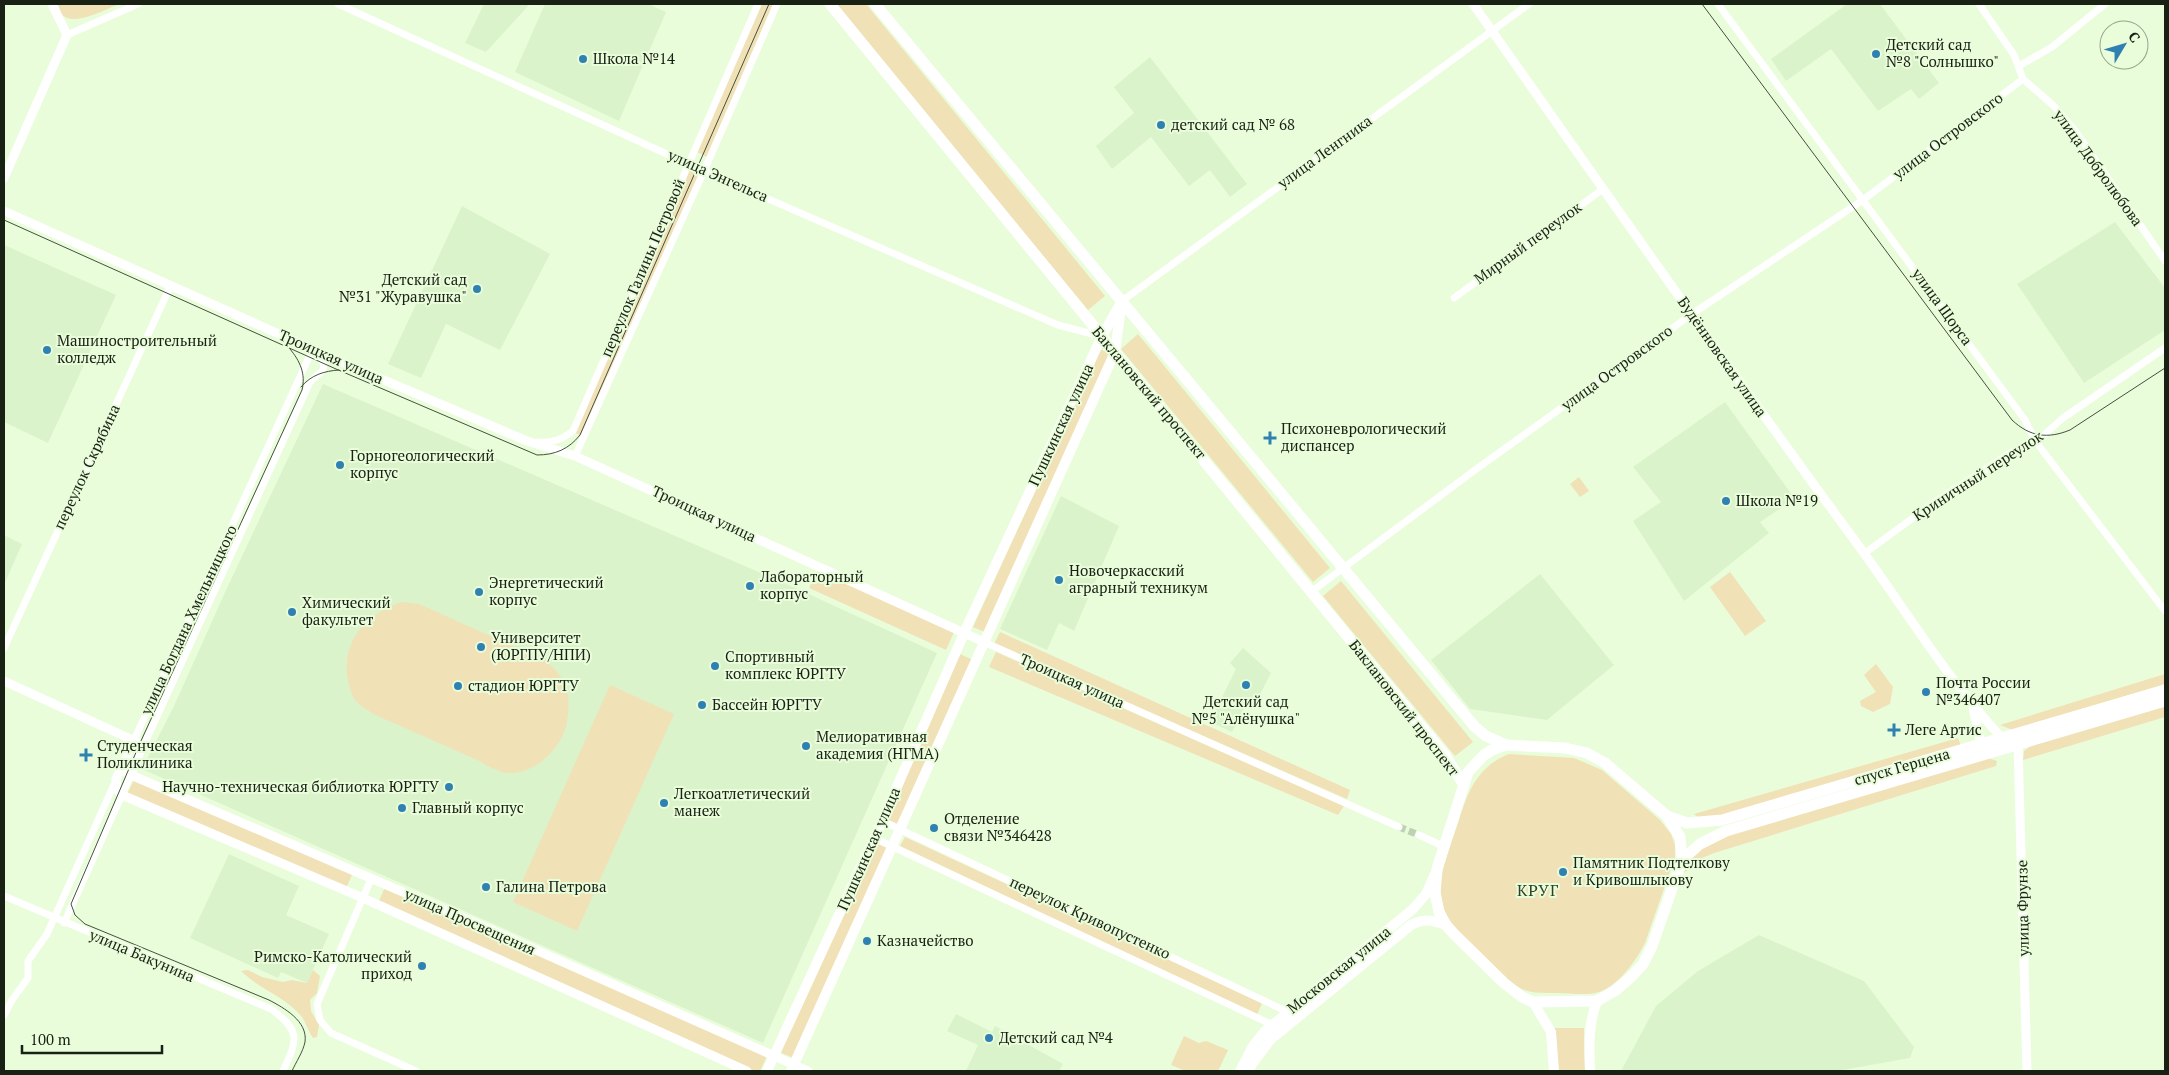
<svg xmlns="http://www.w3.org/2000/svg" width="2169" height="1075" font-family="'PT Serif',serif">
	<rect width="100%" height="100%" fill="#e9fddb"/>
	<g fill="#dbf3ca">
		<polygon points="484,4 530,4 486,52 465,43"/>
		<polygon points="545,4 648,4 666,12 619,121 515,72"/>
		<polygon points="1847,4 1880,4 1939,83 1919,99 1911,89 1878,111 1831,49 1786,81 1771,59"/>
		<polygon points="1150,57 1247,184 1230,197 1210,170 1189,186 1151,137 1112,169 1096,146 1134,113 1114,87"/>
		<polygon points="462,206 550,254 500,350 446,324 421,378 388,364"/>
		<polygon points="2115,222 2165,288 2165,330 2084,383 2017,284"/>
		<polygon points="4,245 116,295 48,443 4,422"/>
		<polygon points="323,384 791,586 937,653 763,1043 142,769 174,706 227,588"/>
		<polygon points="1725,402 1795,499 1760,522 1769,533 1684,601 1633,521 1661,502 1633,467"/>
		<polygon points="1061,496 1119,526 1074,631 1059,623 1047,650 1000,629"/>
		<polygon points="4,535 22,544 4,585"/>
		<polygon points="1540,574 1614,665 1547,720 1470,709 1431,660"/>
		<polygon points="1243,648 1271,673 1256,702 1249,698 1232,732 1210,722 1236,669 1230,663"/>
		<polygon points="229,854 299,886 286,915 329,934 307,983 281,972 278,978 190,938"/>
		<polygon points="1759,935 1864,981 1914,1047 1910,1058 1837,1071 1621,1071 1656,1006 1698,971"/>
		<polygon points="956,1014 992,1032 995,1026 1063,1064 1059,1071 966,1071 978,1045 947,1031"/>
	</g>
	<g fill="#f1e1b6">
		<path d="M58,4h61c-13,5 -45,23 -57,11 -2,-3 -3,-8 -4,-11z"/>
		<polygon points="762,4 773,4 707,157 697,152"/>
		<polygon points="835,4 866,4 1105,296 1088,310"/>
		<polygon points="690,168 700,172 581,436 574,432"/>
		<polygon points="1138,334 1330,568 1313,582 1121,349"/>
		<polygon points="1100,349 1110,354 985,632 973,627"/>
		<polygon points="1579,477 1589,491 1580,497 1570,484"/>
		<polygon points="816,572 827,572 954,632 946,650 809,588"/>
		<polygon points="1730,572 1766,621 1745,636 1710,587"/>
		<polygon points="1341,581 1473,742 1455,756 1323,596"/>
		<path d="M402,602l17,2 127,57c23,20 25,32 21,61 -4,26 -33,53 -60,51 -10,-1 -23,-10 -32,-14 -34,-15 -68,-30 -102,-45 -5,-4 -14,-9 -18,-14 -5,-8 -7,-18 -8,-26 -3,-38 22,-61 55,-72z"/>
		<polygon points="1000,632 1350,790 1347,799 994,644"/>
		<polygon points="996,652 1344,806 1338,815 989,667"/>
		<polygon points="960,654 973,660 898,824 887,819"/>
		<polygon points="1876,664 1893,687 1890,704 1873,712 1861,706 1860,701 1876,692 1864,675"/>
		<polygon points="2165,674 2165,684 2013,730 2000,725"/>
		<polygon points="610,685 674,714 577,931 513,902"/>
		<polygon points="2165,706 2165,717 2023,760 2024,751 2033,744"/>
		<polygon points="1958,738 1961,746 1721,817 1700,819 1694,814"/>
		<path d="M1509,754l65,4 28,12 58,50 11,14 4,11v12l-30,86c-9,18 -27,43 -46,49 -12,4 -30,1 -42,1 -13,0 -26,1 -37,-5 -17,-8 -30,-25 -42,-38 -15,-14 -32,-28 -36,-48 -6,-26 9,-57 17,-82 9,-29 19,-54 50,-66z"/>
		<path d="M1988,758l9,3 -1,5 -282,87 -12,5 -18,15c8,-23 24,-29 45,-39z"/>
		<polygon points="135,778 353,873 346,888 127,794"/>
		<polygon points="905,837 1262,1003 1257,1015 900,846"/>
		<polygon points="876,842 890,848 794,1058 779,1052"/>
		<polygon points="385,887 767,1056 760,1071 754,1071 378,903"/>
		<path d="M248,970l14,7 21,5 9,-2 15,3 6,-13 7,6 -3,17 -7,7 1,11 8,14 -2,12 -4,1c-5,-7 -7,-15 -11,-21 -16,-20 -43,-28 -61,-46z"/>
		<polygon points="1555,1028 1584,1028 1585,1071 1557,1071"/>
		<polygon points="1184,1036 1199,1043 1206,1041 1228,1050 1218,1071 1186,1071 1171,1065"/>
	</g>
	<g fill="none" stroke-linecap="round" stroke-linejoin="round">
		<polyline stroke="#bfd1b3" stroke-width="7" stroke-dasharray="7 3.5" stroke-linecap="butt" points="1399,827 1419,835"/>
		<g stroke="#fff" stroke-width="7">
			<polyline points="338,4 704,171 1058,325 1100,336"/>
			<polyline points="1718,4 2025,420 2036,442 2165,611"/>
			<polyline points="1979,4 2014,55 2023,79 2054,106 2076,132 2165,261"/>
			<polyline points="67,35 138,4"/>
			<polyline points="2019,66 2052,47 2105,4"/>
			<polyline points="1454,298 1603,189"/>
			<polyline points="1122,301 1529,4"/>
			<path d="M537,442c15,1 24,-2 36,-11l185,-427"/>
			<polyline points="575,456 704,171 777,4"/>
			<polyline points="1865,553 1932,504 2012,452 2036,442 2063,418 2165,348"/>
			<polyline points="1311,592 1475,470 1692,314 1863,200 2023,79"/>
			<polyline points="984,642 1399,827"/>
			<polyline points="4,648 170,287"/>
			<polyline points="144,744 134,740 309,357 316,353 321,354"/>
			<polyline points="143,747 310,382 323,370 324,364 316,353"/>
			<polyline points="882,821 1288,1012 1295,1019"/>
			<polyline points="1419,835 1445,847"/>
			<polyline points="874,838 1275,1026"/>
			<polyline points="371,879 317,1004 320,1020 331,1033 416,1071"/>
			<path d="M4,896l267,113c31,22 26,32 12,62"/>
			<polyline points="64,923 131,775 121,770"/>
			<polyline points="4,1015 12,1000 28,978 28,961 47,934 116,780"/>
		</g>
		<g stroke="#fff" stroke-width="9">
			<path d="M1473,4c125,177 248,355 377,530 51,68 94,142 152,204"/>
			<polyline points="4,178 67,35 52,4"/>
			<polyline points="4,211 337,360 527,441 575,456 984,642"/>
			<polyline points="4,681 137,742 141,749 131,775 491,930 808,1071"/>
			<polyline points="1973,708 1981,744"/>
			<polyline points="134,740 116,779 117,789 122,795 363,898 747,1071"/>
			<polyline points="2018,745 2027,1071"/>
		</g>
		<g stroke="#fff" stroke-width="10">
			<polyline points="1533,1002 1551,1032 1554,1071"/>
			<polyline points="767,1071 882,821 969,622 1102,336 1122,301"/>
			<polyline points="791,1071 1115,352 1121,307"/>
			<polyline points="1240,1071 1253,1046 1264,1032 1413,909 1426,894 1435,874"/>
			<path d="M1249,1071l3,-7 19,-25 140,-114c13,-7 21,-5 35,0"/>
			<path d="M1590,1071c-1,-23 -2,-48 7,-70"/>
		</g>
		<g stroke="#fff" stroke-width="11">
			<polyline points="830,4 1444,754 1464,785"/>
			<polyline points="875,4 1475,727 1486,736 1506,745"/>
			<polygon points="1506,745 1565,748 1587,753 1605,763 1667,816 1680,837 1682,860 1652,946 1643,964 1631,977 1616,990 1597,1001 1533,1002 1522,997 1504,983 1454,934 1446,925 1439,912 1435,893 1437,869 1468,772 1484,755 1492,750"/>
			<polyline points="1667,816 1687,823 1722,820 2165,690"/>
			<polyline points="1682,860 1700,844 1726,831 2165,701"/>
		</g>
		<g stroke="#45503e" stroke-width="1">
			<path d="M1702,4l310,416c18,17 36,19 58,10l95,-62"/>
			<path d="M4,220l332,149 201,86c18,0 32,-6 43,-20l189,-431"/>
			<path d="M290,349c10,12 16,25 12,41l-162,353 -69,161 4,11 10,9 184,76c15,8 39,21 36,42 -2,10 -9,20 -13,29"/>
			<path d="M301,387c10,-12 23,-16 38,-17"/>
		</g>
	</g>
	<g fill="#2f81b1" stroke="#e9fddb" stroke-width="2">
		<circle cx="1876" cy="54" r="5"/>
		<circle cx="583" cy="59" r="5"/>
		<circle cx="1161" cy="125" r="5"/>
		<circle cx="477" cy="289" r="5"/>
		<circle cx="47" cy="350" r="5"/>
		<path d="M1267.5 430.5h5v5h5v5h-5v5h-5v-5h-5v-5h5z"/>
		<circle cx="340" cy="465" r="5"/>
		<circle cx="1726" cy="501" r="5"/>
		<circle cx="1059" cy="580" r="5"/>
		<circle cx="750" cy="586" r="5"/>
		<circle cx="479" cy="592" r="5"/>
		<circle cx="292" cy="612" r="5"/>
		<circle cx="481" cy="647" r="5"/>
		<circle cx="715" cy="666" r="5"/>
		<circle cx="1246" cy="685" r="5"/>
		<circle cx="458" cy="686" r="5"/>
		<circle cx="1926" cy="692" r="5"/>
		<circle cx="702" cy="705" r="5"/>
		<path d="M1891.5 722.5h5v5h5v5h-5v5h-5v-5h-5v-5h5z"/>
		<circle cx="806" cy="746" r="5"/>
		<path d="M83.5 747.5h5v5h5v5h-5v5h-5v-5h-5v-5h5z"/>
		<circle cx="449" cy="787" r="5"/>
		<circle cx="664" cy="803" r="5"/>
		<circle cx="402" cy="808" r="5"/>
		<circle cx="934" cy="828" r="5"/>
		<circle cx="1563" cy="872" r="5"/>
		<circle cx="486" cy="887" r="5"/>
		<circle cx="867" cy="941" r="5"/>
		<circle cx="422" cy="966" r="5"/>
		<circle cx="989" cy="1038" r="5"/>
	</g>
	<g text-anchor="middle" stroke-width="4" stroke-linejoin="round" paint-order="stroke">
		<g font-size="15" fill="#192114" stroke="#e9fddb" text-anchor="start">
			<text x="1886" y="50">Детский сад<tspan x="1886" dy="17">№8 "Солнышко"</tspan></text>
			<text x="593" y="64">Школа №14</text>
			<text x="1171" y="130">детский сад № 68</text>
			<text x="467" y="285" text-anchor="end">Детский сад<tspan x="467" dy="17">№31 "Журавушка"</tspan></text>
			<text x="57" y="346">Машиностроительный<tspan x="57" dy="17">колледж</tspan></text>
			<text x="1281" y="434">Психоневрологический<tspan x="1281" dy="17">диспансер</tspan></text>
			<text x="350" y="461">Горногеологический<tspan x="350" dy="17">корпус</tspan></text>
			<text x="1736" y="506">Школа №19</text>
			<text x="1069" y="576">Новочеркасский<tspan x="1069" dy="17">аграрный техникум</tspan></text>
			<text x="760" y="582">Лабораторный<tspan x="760" dy="17">корпус</tspan></text>
			<text x="489" y="588">Энергетический<tspan x="489" dy="17">корпус</tspan></text>
			<text x="302" y="608">Химический<tspan x="302" dy="17">факультет</tspan></text>
			<text x="491" y="643">Университет<tspan x="491" dy="17">(ЮРГПУ/НПИ)</tspan></text>
			<text x="725" y="662">Спортивный<tspan x="725" dy="17">комплекс ЮРГТУ</tspan></text>
			<text x="1936" y="688">Почта России<tspan x="1936" dy="17">№346407</tspan></text>
			<text x="468" y="691">стадион ЮРГТУ</text>
			<text x="1246" y="707" text-anchor="middle">Детский сад<tspan x="1246" dy="17">№5 "Алёнушка"</tspan></text>
			<text x="712" y="710">Бассейн ЮРГТУ</text>
			<text x="1905" y="735">Леге Артис</text>
			<text x="816" y="742">Мелиоративная<tspan x="816" dy="17">академия (НГМА)</tspan></text>
			<text x="97" y="751">Студенческая<tspan x="97" dy="17">Поликлиника</tspan></text>
			<text x="439" y="792" text-anchor="end">Научно-техническая библиотка ЮРГТУ</text>
			<text x="674" y="799">Легкоатлетический<tspan x="674" dy="17">манеж</tspan></text>
			<text x="412" y="813">Главный корпус</text>
			<text x="944" y="824">Отделение<tspan x="944" dy="17">связи №346428</tspan></text>
			<text x="1573" y="868">Памятник Подтелкову<tspan x="1573" dy="17">и Кривошлыкову</tspan></text>
			<text x="496" y="892">Галина Петрова</text>
			<text x="877" y="946">Казначейство</text>
			<text x="412" y="962" text-anchor="end">Римско-Католический<tspan x="412" dy="17">приход</tspan></text>
			<text x="999" y="1043">Детский сад №4</text>
		</g>
		<g font-size="15" fill="#192114" stroke="#e9fddb">
			<text transform="translate(1948 136) rotate(-37)" y="5">улица Островского</text>
			<text transform="translate(1325 152) rotate(-36)" y="5">улица Ленгника</text>
			<text transform="translate(2098 168) rotate(54)" y="5">улица Добролюбова</text>
			<text transform="translate(718 176) rotate(24)" y="5">улица Энгельса</text>
			<text transform="translate(1528 243) rotate(-36)" y="5">Мирный переулок</text>
			<text transform="translate(643 268) rotate(-67)" y="5">переулок Галины Петровой</text>
			<text transform="translate(1942 307) rotate(54)" y="5">улица Щорса</text>
			<text transform="translate(331 357) rotate(24)" y="5">Троицкая улица</text>
			<text transform="translate(1722 357) rotate(55)" y="5">Будённовская улица</text>
			<text transform="translate(1617 368) rotate(-36)" y="5">улица Островского</text>
			<text transform="translate(1149 393) rotate(50)" y="5">Баклановский проспект</text>
			<text transform="translate(1061 425) rotate(-65)" y="5">Пушкинская улица</text>
			<text transform="translate(87 467) rotate(-65)" y="5">переулок Скрябина</text>
			<text transform="translate(1978 476) rotate(-33)" y="5">Криничный переулок</text>
			<text transform="translate(704 514) rotate(25)" y="5">Троицкая улица</text>
			<text transform="translate(189 620) rotate(-65)" y="5">улица Богдана Хмельницкого</text>
			<text transform="translate(1072 681) rotate(24)" y="5">Троицкая улица</text>
			<text transform="translate(1404 708) rotate(52)" y="5">Баклановский проспект</text>
			<text transform="translate(1902 767) rotate(-16)" y="5">спуск Герцена</text>
			<text transform="translate(869 849) rotate(-66)" y="5">Пушкинская улица</text>
			<text transform="translate(2023 908) rotate(-91)" y="5">улица Фрунзе</text>
			<text transform="translate(1090 918) rotate(25)" y="5">переулок Кривопустенко</text>
			<text transform="translate(470 922) rotate(24)" y="5">улица Просвещения</text>
			<text transform="translate(142 956) rotate(23)" y="5">улица Бакунина</text>
			<text transform="translate(1339 970) rotate(-39)" y="5">Московская улица</text>
		</g>
		<g font-size="16" letter-spacing="1" fill="#314025" stroke="#e9fddb">
			<text x="1538" y="896">КРУГ</text>
		</g>
	</g>
	<rect width="2169" height="1075" fill="none" stroke="#192114" stroke-width="10"/>
	<g transform="translate(2124 45) rotate(52)"><circle r="24" fill="#e9fddb" stroke="#96a58b"/>
	<path d="M0-4L9 19L0 12L-9 19Z" fill="#2f81b1"/>
	<text y="-8" font-size="14" font-weight="bold" text-anchor="middle" fill="#192114">С</text>
	</g>
	<path d="M22 1045v8h140v-8" fill="none" stroke="#192114" stroke-width="2.5"/>
	<text x="30" y="1045" font-size="15" fill="#192114" stroke="#e9fddb" stroke-width="4" paint-order="stroke">100 m</text>
</svg>
